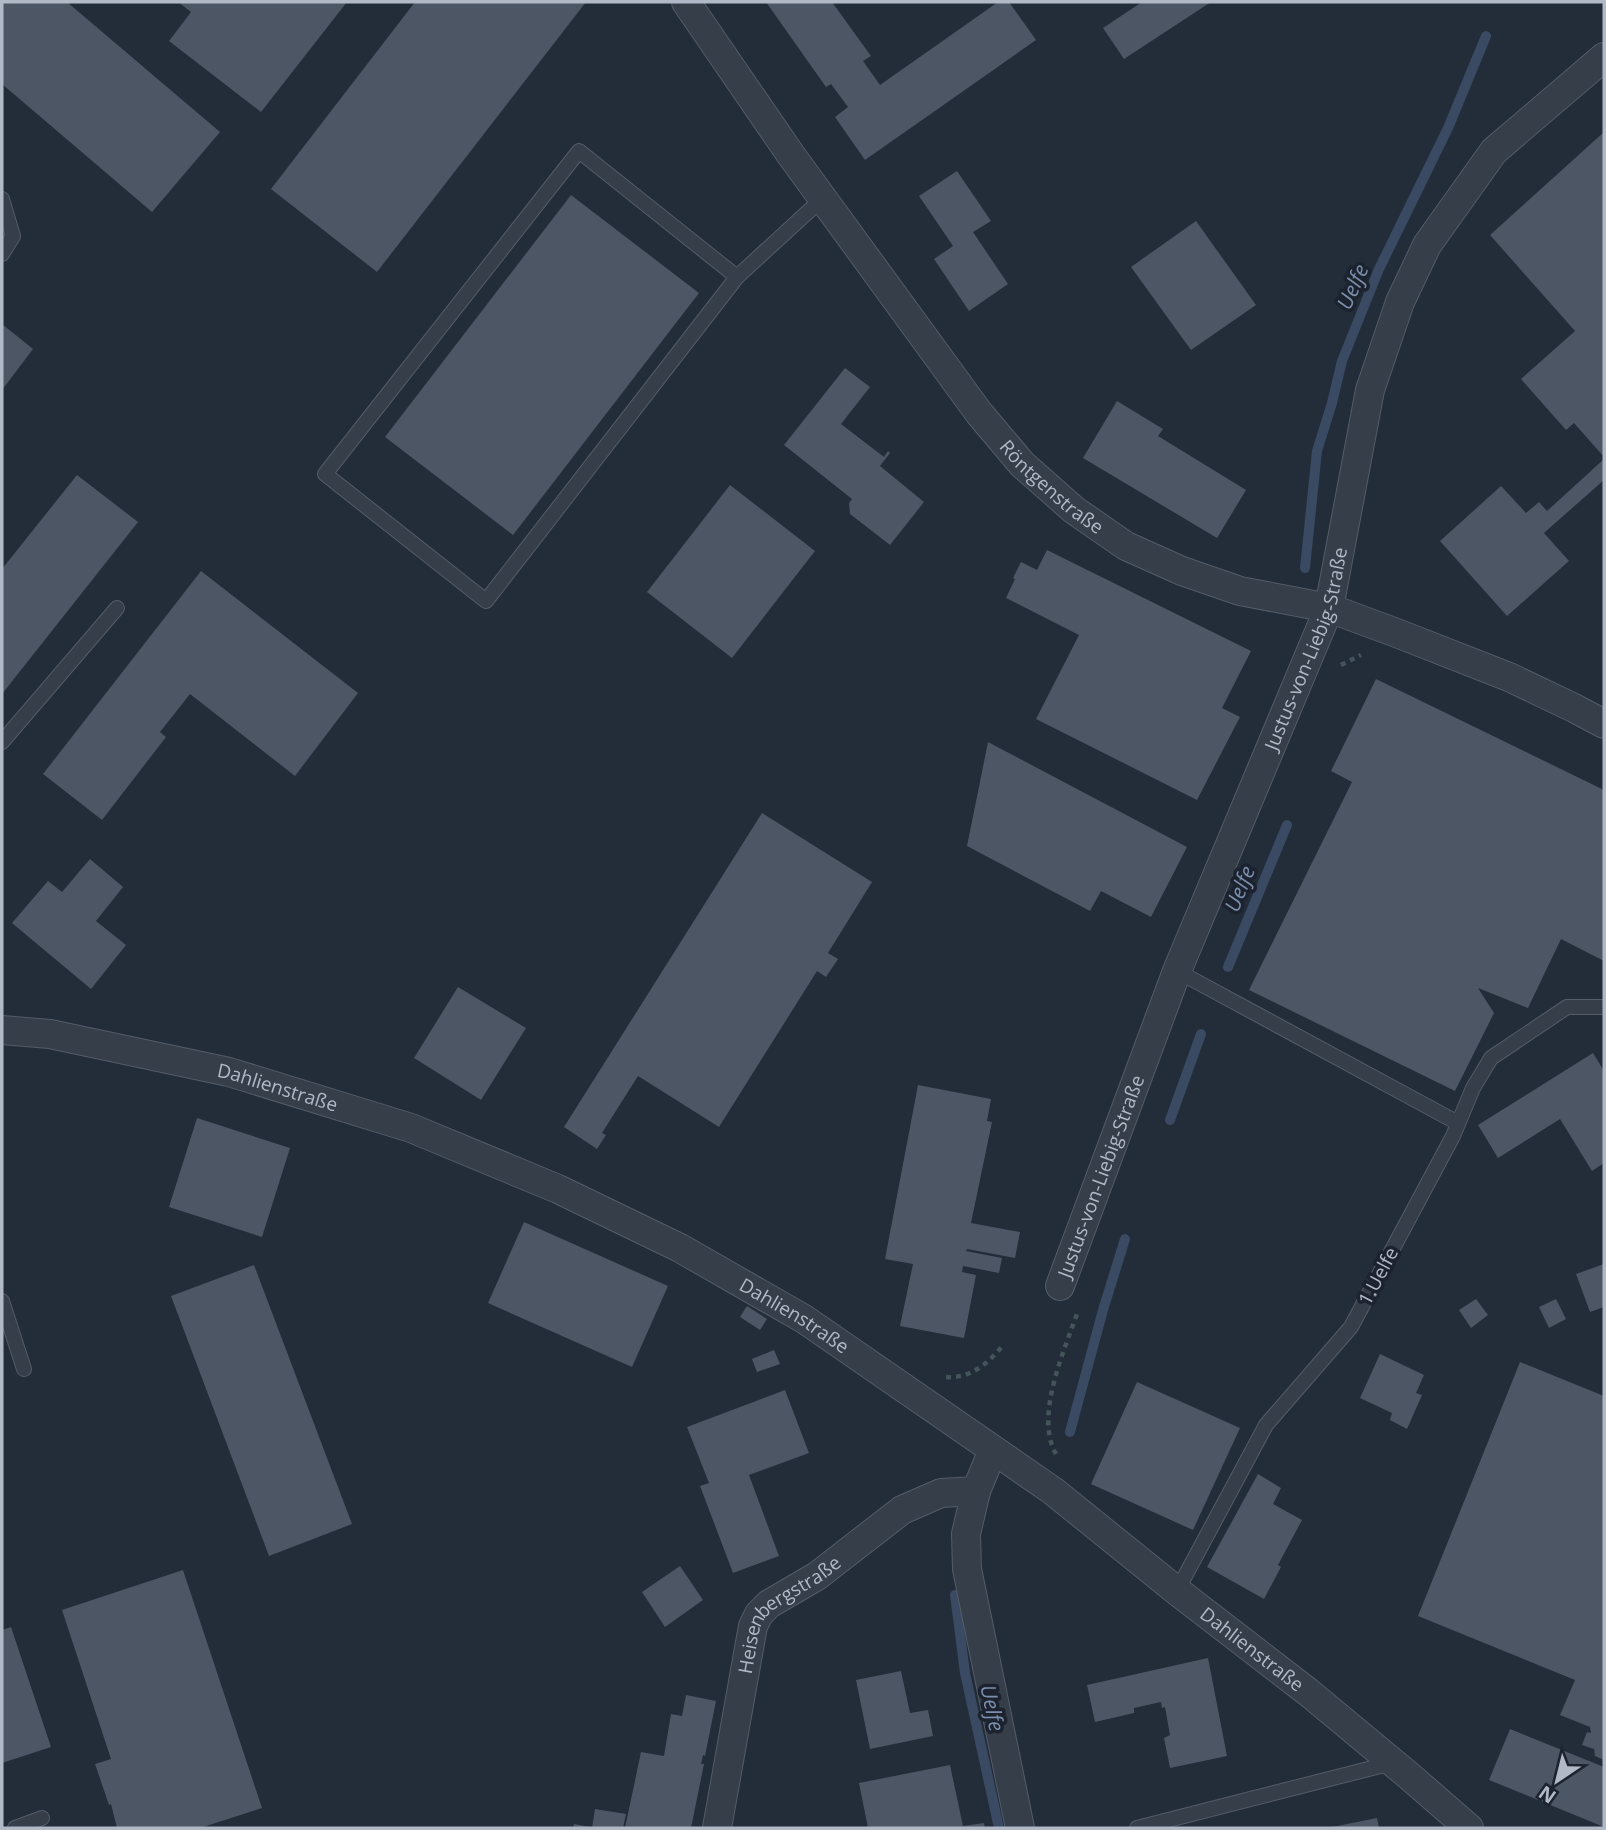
<svg xmlns="http://www.w3.org/2000/svg" width="1606" height="1830" font-family="'Open Sans',sans-serif">
	<rect width="100%" height="100%" fill="#232c39"/>
	<g fill="none" stroke-linecap="round" stroke-linejoin="round">
		<g stroke="#394a62" stroke-width="10">
			<polyline points="1305,568 1317,451 1332,403 1342,361 1379,269 1448,128 1486,36"/>
			<polyline points="1228,967 1287,825"/>
			<polyline points="1170,1120 1201,1034"/>
			<polyline points="1070,1432 1103,1310 1125,1239"/>
			<polyline points="955,1595 965,1673 999,1828"/>
		</g>
	</g>
	<g fill="#4c5665">
		<polygon points="2,2 67,2 220,132 152,212 2,84"/>
		<polygon points="178,2 347,2 261,112 169,41 191,12"/>
		<polygon points="415,2 586,2 377,272 271,189"/>
		<polygon points="766,2 832,2 871,56 863,61 880,85 998,2 1009,2 1036,40 865,160 835,117 848,107 831,84 826,87"/>
		<polygon points="1142,2 1211,2 1124,59 1103,28"/>
		<polygon points="1604,132 1604,457 1574,423 1566,430 1521,379 1575,331 1490,235"/>
		<polygon points="957,171 991,221 973,232 1008,284 969,311 934,259 953,246 919,196"/>
		<polygon points="571,195 699,293 513,535 385,437"/>
		<polygon points="1196,221 1256,305 1191,350 1131,267"/>
		<polygon points="2,324 33,349 2,390"/>
		<polygon points="845,368 870,387 841,424 884,457 888,451 890,453 880,466 924,502 890,545 850,514 849,503 852,499 784,445"/>
		<polygon points="1117,401 1163,429 1158,436 1246,490 1217,538 1083,458"/>
		<polygon points="1604,459 1604,480 1544,533 1569,561 1507,616 1440,541 1501,486 1526,513 1539,502 1547,511"/>
		<polygon points="77,475 138,522 2,694 2,569"/>
		<polygon points="730,485 815,551 732,658 647,592"/>
		<polygon points="1047,550 1251,651 1222,708 1240,717 1197,800 1036,719 1079,635 1006,598 1015,579 1013,578 1021,562 1037,570"/>
		<polygon points="201,571 358,693 295,776 190,694 160,732 166,737 102,820 43,774"/>
		<polygon points="1376,679 1604,790 1604,961 1561,939 1528,1008 1478,988 1494,1013 1455,1091 1249,990 1352,782 1331,771"/>
		<polygon points="988,742 1187,847 1151,917 1101,891 1090,911 967,846"/>
		<polygon points="762,813 872,882 828,953 838,959 826,977 817,971 719,1127 638,1076 602,1133 606,1135 597,1149 564,1127"/>
		<polygon points="90,859 123,887 96,921 126,945 91,989 12,923 48,881 62,892"/>
		<polygon points="458,987 526,1028 481,1100 414,1058"/>
		<polygon points="1593,1053 1604,1071 1604,1163 1592,1171 1560,1119 1498,1158 1478,1125"/>
		<polygon points="918,1085 991,1099 987,1121 992,1122 971,1223 1020,1232 1015,1258 967,1249 966,1251 1002,1258 999,1273 963,1266 962,1272 976,1275 964,1338 900,1326 913,1264 885,1259"/>
		<polygon points="197,1118 290,1148 262,1237 169,1207"/>
		<polygon points="524,1222 668,1286 632,1367 488,1303"/>
		<polygon points="1604,1264 1604,1307 1590,1312 1576,1274"/>
		<polygon points="254,1265 352,1524 269,1556 171,1296"/>
		<polygon points="1476,1299 1488,1315 1471,1328 1459,1310"/>
		<polygon points="1556,1299 1566,1319 1549,1328 1539,1307"/>
		<polygon points="747,1306 767,1319 760,1330 740,1317"/>
		<polygon points="774,1350 780,1364 757,1372 752,1359"/>
		<polygon points="1380,1354 1424,1375 1416,1393 1422,1395 1407,1429 1390,1420 1392,1413 1360,1398"/>
		<polygon points="1520,1362 1604,1396 1604,1760 1595,1756 1594,1749 1582,1745 1587,1732 1591,1733 1590,1727 1560,1715 1575,1680 1418,1616"/>
		<polygon points="1137,1382 1240,1428 1193,1530 1091,1484"/>
		<polygon points="785,1390 809,1453 749,1475 779,1556 733,1573 700,1486 709,1483 687,1427"/>
		<polygon points="1258,1474 1281,1488 1273,1504 1302,1520 1278,1565 1281,1567 1264,1599 1207,1567"/>
		<polygon points="680,1566 703,1600 665,1627 642,1592"/>
		<polygon points="183,1570 262,1808 200,1828 117,1828 111,1804 109,1805 95,1764 111,1759 62,1610"/>
		<polygon points="11,1627 51,1747 2,1763 2,1630"/>
		<polygon points="1208,1658 1227,1756 1170,1768 1164,1738 1170,1735 1165,1707 1162,1708 1161,1702 1134,1708 1134,1713 1095,1722 1087,1685"/>
		<polygon points="901,1671 910,1713 928,1710 933,1736 870,1749 856,1680"/>
		<polygon points="686,1695 716,1701 705,1756 703,1755 701,1764 704,1764 691,1828 625,1828 641,1752 664,1756 671,1714 682,1716"/>
		<polygon points="1510,1729 1604,1767 1604,1827 1489,1780"/>
		<polygon points="950,1765 963,1826 984,1823 985,1828 868,1828 859,1783"/>
		<polygon points="595,1809 626,1814 623,1828 592,1828"/>
		<polygon points="1377,1818 1379,1828 1332,1828 1332,1827"/>
		<polygon points="574,1824 590,1827 590,1828 573,1828"/>
	</g>
	<g fill="none" stroke-linecap="round" stroke-linejoin="round">
		<g stroke="#555c68" stroke-width="16">
			<g id="service">
				<polyline points="2,199 13,236 2,254"/>
				<polyline points="737,277 579,151 325,474 486,601 737,277 823,198"/>
				<polyline points="2,742 117,608"/>
				<polyline points="1177,971 1458,1123"/>
				<polyline points="2,1301 24,1369"/>
				<polyline points="1177,1591 1266,1425 1351,1327 1453,1136 1473,1088 1491,1058 1567,1007 1604,1007"/>
				<polyline points="15,1828 42,1818"/>
				<polyline points="1137,1828 1392,1763"/>
			</g>
		</g>
		<g stroke="#555c68" stroke-width="30">
			<g id="minor">
				<path id="s1" d="M686,2l105,153 188,258 43,51 52,46 52,36 56,25 58,20 89,17 65,24 115,45 65,31 30,16"/>
				<path id="s2" d="M2,1030l48,4 179,38 182,56 147,61 122,59 124,71 249,172 124,100 131,101 100,83 61,53"/>
				<path id="s3" d="M1060,1286l117,-315 152,-363 41,-218 30,-88 27,-57 67,-94 110,-94"/>
				<polyline points="976,1491 966,1534 967,1569 1020,1828"/>
				<path id="s4" d="M717,1828l36,-202 6,-12 10,-10 48,-28 85,-66 39,-17 35,-2 17,-41"/>
			</g>
		</g>
		<g stroke="#435558" stroke-width="4.5" stroke-dasharray="5 5" stroke-linecap="butt">
			<polyline points="1341,665 1361,655"/>
			<path d="M946,1377c24,2 43,-14 57,-32"/>
			<path d="M1056,1454c-22,-38 9,-105 22,-143"/>
		</g>
		<use href="#service" stroke="#363e4a" stroke-width="14"/>
		<use href="#minor" stroke="#363e4a" stroke-width="28"/>
	</g>
	<g text-anchor="middle" stroke-width="7" stroke-linejoin="round" paint-order="stroke">
		<g font-size="19" fill="#b2b9c6" stroke="#1c232f">
			<text dy="7" stroke="none"><textPath href="#s1" startOffset="609">Röntgenstraße</textPath></text>
			<text dy="7" stroke="none"><textPath href="#s3" startOffset="684">Justus-von-Liebig-Straße</textPath></text>
			<text dy="7" stroke="none"><textPath href="#s2" startOffset="282">Dahlienstraße</textPath></text>
			<text dy="7" stroke="none"><textPath href="#s3" startOffset="117">Justus-von-Liebig-Straße</textPath></text>
			<text transform="translate(1378 1276) rotate(-62)" y="7">1.Uelfe</text>
			<text dy="7" stroke="none"><textPath href="#s2" startOffset="849">Dahlienstraße</textPath></text>
			<text dy="7" stroke="none"><textPath href="#s4" startOffset="236">Heisenbergstraße</textPath></text>
			<text dy="7" stroke="none"><textPath href="#s2" startOffset="1416">Dahlienstraße</textPath></text>
		</g>
		<g font-size="21" font-style="italic" fill="#7b8fac" stroke="#1c232f">
			<text transform="translate(1353 287) rotate(-66)" y="7">Uelfe</text>
			<text transform="translate(1240 889) rotate(-68)" y="7">Uelfe</text>
			<text transform="translate(992 1708) rotate(78)" y="7">Uelfe</text>
		</g>
	</g>
	<rect width="1606" height="1830" fill="none" stroke="#b2b9c6" stroke-width="7"/>
	<g transform="translate(1557 1781) rotate(215)" stroke="#1c232f" stroke-width="5" paint-order="stroke">
	<path d="M0-5L12 26L0 18L-12 26Z" fill="#b2b9c6"/>
	<text y="-10" font-size="19" font-weight="bold" text-anchor="middle" fill="#b2b9c6">N</text>
	</g>
</svg>
